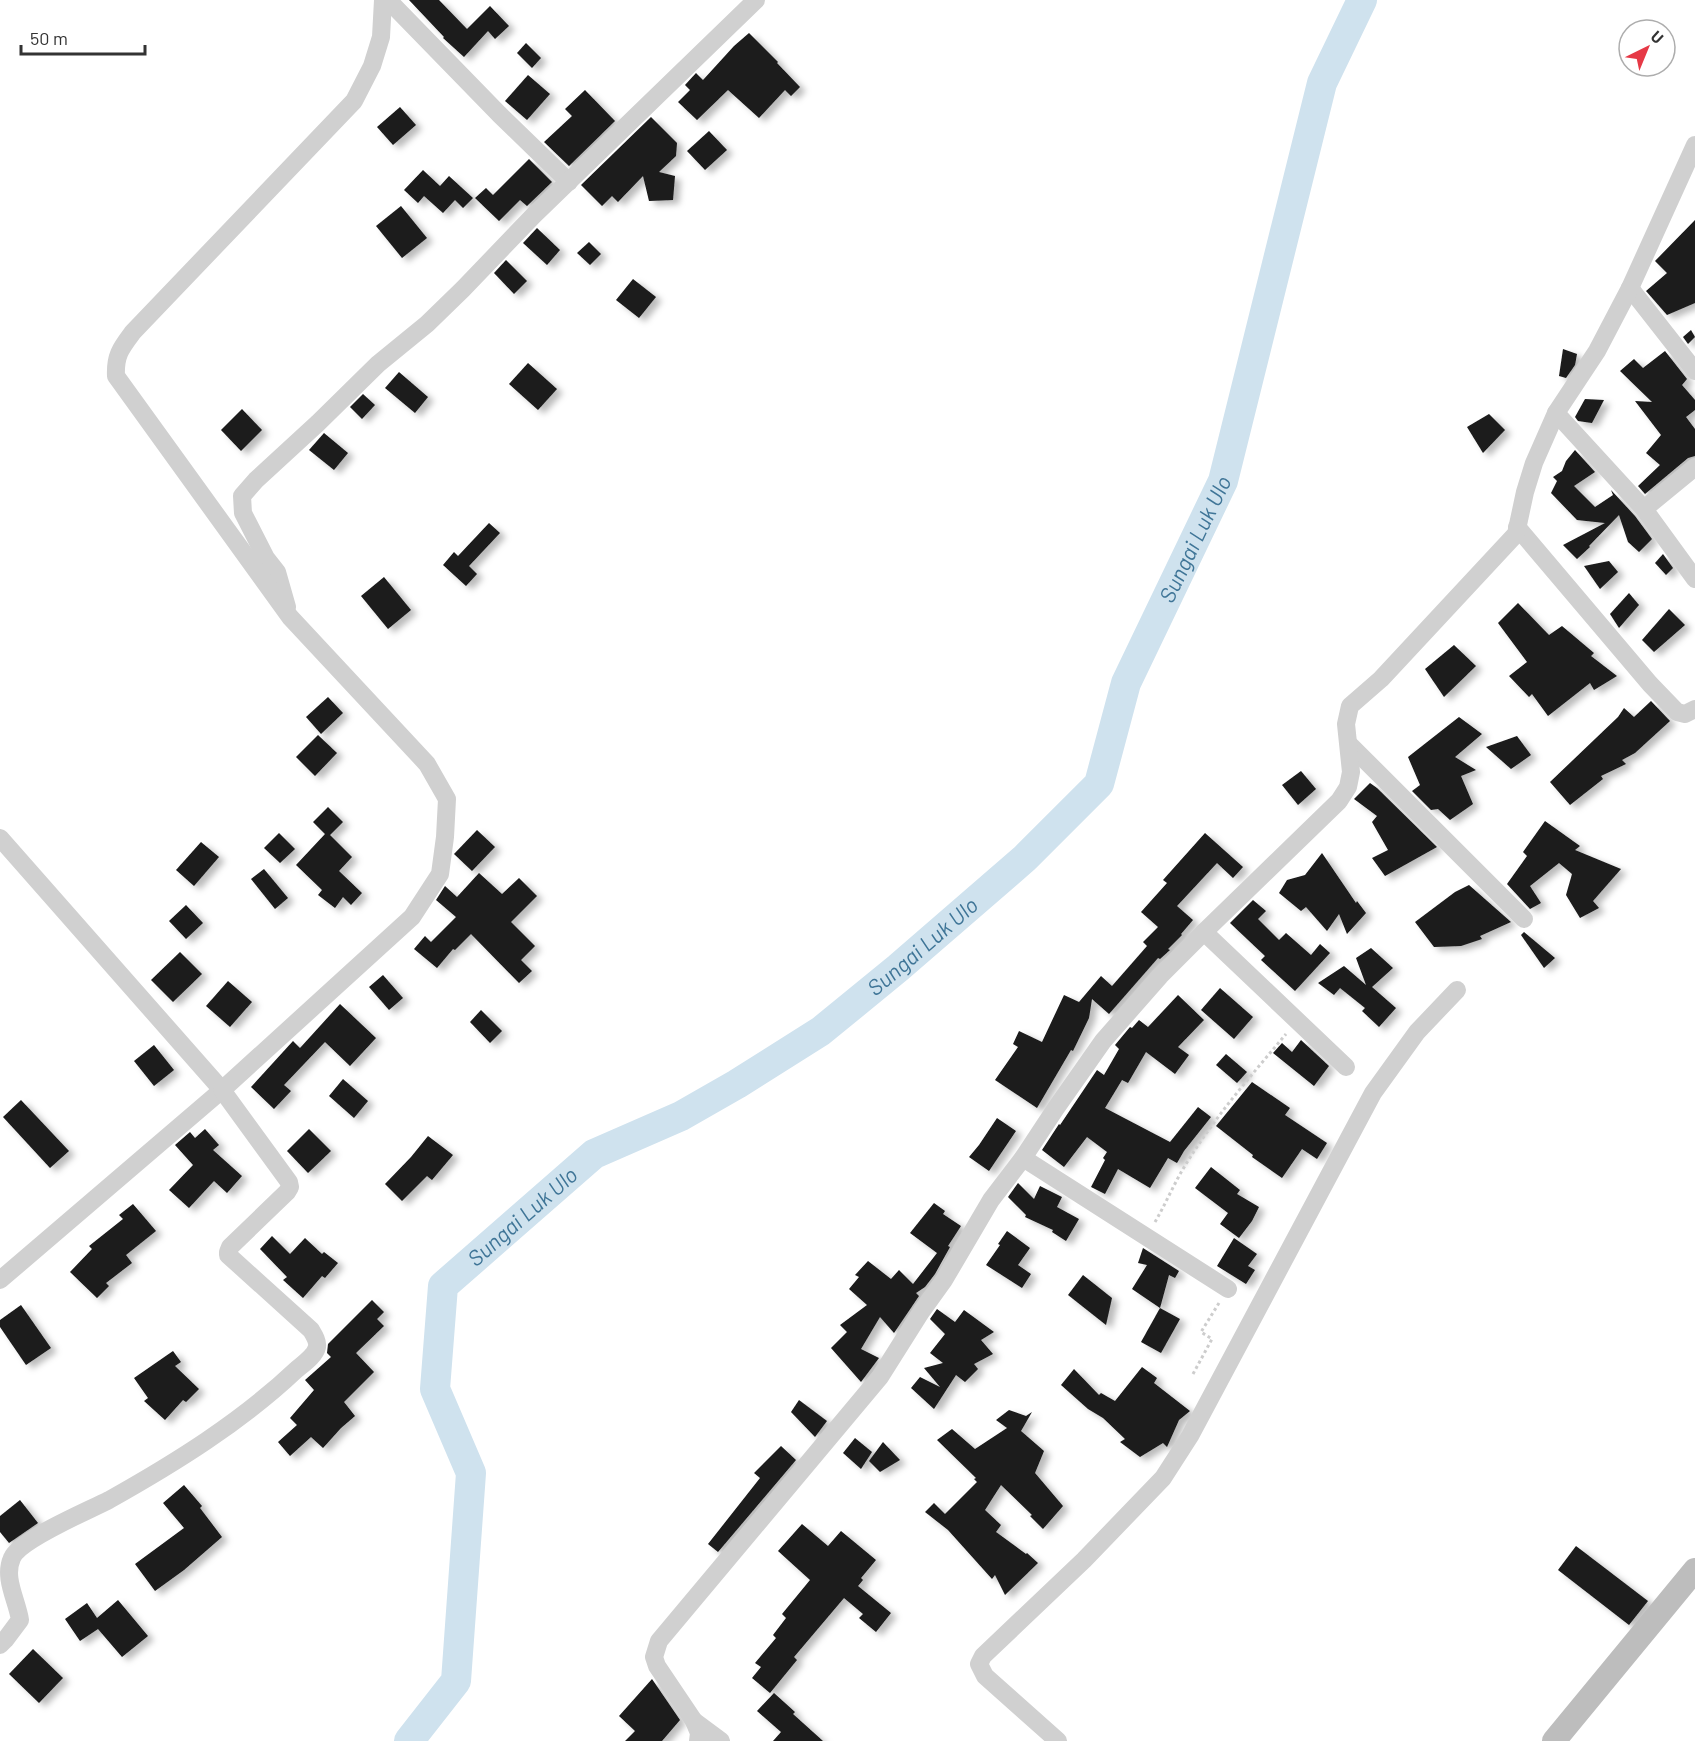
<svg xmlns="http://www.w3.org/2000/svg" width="1695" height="1741" font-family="Barlow,sans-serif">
	<defs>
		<filter id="shadow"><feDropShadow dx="6" dy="4" stdDeviation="3" flood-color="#0004"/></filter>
	</defs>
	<rect width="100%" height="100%" fill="#fff"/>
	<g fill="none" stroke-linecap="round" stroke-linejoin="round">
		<path stroke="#cfe2ee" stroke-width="30" id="s1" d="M409,1741l47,-60 15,-208 -36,-84 8,-103 151,-132 87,-38 56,-32 84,-53 77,-63 127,-110 74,-74 27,-101 97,-202 99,-398 40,-83"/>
	</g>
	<g fill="#1a1a1a" filter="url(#shadow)">
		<polygon points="409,0 439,0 467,29 490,6 509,26 495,39 488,31 464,57 443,38 444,37"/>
		<polygon points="749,33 778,62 777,63 800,87 791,96 785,90 759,118 728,90 697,120 678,102 690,90 685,85 696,73 703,80 734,46"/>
		<polygon points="526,43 541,58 532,68 517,53"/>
		<polygon points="528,75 550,94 527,120 505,101"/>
		<polygon points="585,90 615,121 569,166 544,142 572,116 565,109"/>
		<polygon points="400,107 416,125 393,145 377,127"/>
		<polygon points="651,117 677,143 676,156 659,172 675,176 673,200 649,201 643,176 618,202 612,196 602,206 581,185"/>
		<polygon points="709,131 727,150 705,170 687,151"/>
		<polygon points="529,159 552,182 527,206 520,200 499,221 475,198 486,188 493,195"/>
		<polygon points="423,170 440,186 449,176 473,198 463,208 455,200 443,213 424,196 418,203 404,190"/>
		<polygon points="401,206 427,238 402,258 376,226"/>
		<polygon points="1695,220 1695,303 1667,315 1646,291 1667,273 1655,261"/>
		<polygon points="537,228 560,250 547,265 523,243"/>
		<polygon points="589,242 601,254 590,265 577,253"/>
		<polygon points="506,260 527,281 514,294 494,273"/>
		<polygon points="633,279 656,297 639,318 616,300"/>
		<polygon points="1691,330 1695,337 1688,344 1683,337"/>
		<polygon points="1563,349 1577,354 1575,365 1566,378 1559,376"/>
		<polygon points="1665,351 1687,379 1682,385 1695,400 1695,410 1686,417 1695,429 1695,456 1688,458 1645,494 1638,486 1660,465 1646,453 1661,435 1635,401 1652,402 1620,371 1634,359 1643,368"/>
		<polygon points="528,363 557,389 538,410 509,384"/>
		<polygon points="399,372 428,397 415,413 385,388"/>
		<polygon points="363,394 375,405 362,419 350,407"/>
		<polygon points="1585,399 1604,400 1592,423 1578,421 1575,417"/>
		<polygon points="242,409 262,430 241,451 221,430"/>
		<polygon points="1489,414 1505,430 1483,453 1467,427"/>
		<polygon points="324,433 348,453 334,470 309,450"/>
		<polygon points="1575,450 1595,472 1574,486 1595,507 1613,495 1611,490 1635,516 1652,539 1639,552 1628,542 1619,515 1589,546 1590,547 1577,559 1563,545 1605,523 1577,520 1551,493 1557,481 1553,477 1562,471 1566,461"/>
		<polygon points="489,523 500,533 469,566 477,574 466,586 443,565 454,552 458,556"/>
		<polygon points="1663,554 1673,568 1666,575 1655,563"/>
		<polygon points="1609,561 1618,572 1600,589 1584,566"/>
		<polygon points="384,577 411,610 388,629 361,596"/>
		<polygon points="1629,593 1639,605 1619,628 1610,614"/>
		<polygon points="1518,603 1549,635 1562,626 1594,653 1591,656 1617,676 1594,690 1590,683 1548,716 1532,694 1529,697 1509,676 1527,662 1498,623"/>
		<polygon points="1669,609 1685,625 1654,652 1642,640"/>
		<polygon points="1454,645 1476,666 1444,697 1425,669"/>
		<polygon points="328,697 343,713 321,734 306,717"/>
		<polygon points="1651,701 1670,721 1635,753 1622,760 1626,764 1601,776 1603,779 1570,805 1550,782 1618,717 1624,708 1634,717"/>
		<polygon points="1459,717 1482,734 1455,757 1476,770 1461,776 1473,804 1450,820 1438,809 1431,810 1412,791 1420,785 1408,757"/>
		<polygon points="318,735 337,753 315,776 296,757"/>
		<polygon points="1517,736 1531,755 1511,769 1486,747"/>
		<polygon points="1301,771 1316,789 1298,805 1282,785"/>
		<polygon points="1370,783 1377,788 1437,847 1385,876 1372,858 1388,850 1372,822 1377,816 1354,799"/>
		<polygon points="328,807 343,822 330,835 352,857 339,871 362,893 351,905 343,897 335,908 318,895 322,890 296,865 325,834 313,822"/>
		<polygon points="1545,821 1580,846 1575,850 1621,869 1593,901 1599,908 1580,918 1566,895 1572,874 1559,863 1530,886 1541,903 1530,909 1507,884 1527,856 1523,852"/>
		<polygon points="477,830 495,847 472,871 454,854"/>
		<polygon points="279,833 295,849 280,863 264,848"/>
		<polygon points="1205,833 1243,867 1233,878 1217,863 1177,906 1193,920 1181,934 1182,935 1168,949 1170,950 1160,959 1158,958 1109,1014 1092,999 1089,1018 1073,1051 1071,1050 1037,1108 995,1080 1018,1047 1013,1044 1019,1031 1042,1042 1064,995 1079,1002 1101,976 1112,986 1147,946 1143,942 1158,927 1141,912 1167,883 1163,880"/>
		<polygon points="201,842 219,857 194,886 176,870"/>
		<polygon points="1322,853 1356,903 1357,901 1366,913 1347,934 1339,914 1327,931 1306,907 1301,911 1279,893 1287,880 1305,875"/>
		<polygon points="264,869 288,898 275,909 251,879"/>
		<polygon points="479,873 502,894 519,878 537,896 511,922 535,946 521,960 532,971 519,983 471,934 455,950 453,949 437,968 414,949 425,936 431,942 456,917 436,900 445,886 457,897"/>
		<polygon points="1469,885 1511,922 1480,936 1482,939 1461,946 1434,947 1415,922 1455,892"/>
		<polygon points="1253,900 1266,911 1258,919 1279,940 1286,933 1311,955 1320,944 1330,953 1295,991 1261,960 1265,956 1230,923"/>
		<polygon points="186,905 203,923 186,939 169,921"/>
		<polygon points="1524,932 1555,958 1544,968 1521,935"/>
		<polygon points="1371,948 1393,968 1372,987 1396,1008 1379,1027 1362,1011 1365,1008 1340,988 1334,995 1318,983 1344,966 1366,985 1356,958"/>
		<polygon points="180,952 202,974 173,1002 151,980"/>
		<polygon points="383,975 403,998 389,1010 369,987"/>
		<polygon points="228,981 252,1002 230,1027 206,1006"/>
		<polygon points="1220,988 1253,1017 1234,1039 1201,1010"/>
		<polygon points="1178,995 1204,1020 1178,1047 1189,1055 1175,1074 1146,1052 1128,1083 1122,1080 1105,1108 1170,1142 1198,1107 1211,1117 1184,1151 1177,1163 1168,1158 1150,1188 1118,1169 1105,1194 1091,1187 1105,1160 1103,1158 1107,1152 1087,1137 1064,1167 1042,1150 1059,1124 1060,1125 1097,1070 1104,1075 1119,1049 1115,1045 1130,1027 1132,1028 1139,1020 1148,1027"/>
		<polygon points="340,1004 376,1038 350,1066 325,1042 284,1085 291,1091 274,1109 251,1087 293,1041 300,1048"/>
		<polygon points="481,1010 502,1031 490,1043 470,1022"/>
		<polygon points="1301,1040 1329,1066 1314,1086 1273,1053 1282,1043 1292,1052"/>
		<polygon points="154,1045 174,1070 154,1086 134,1061"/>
		<polygon points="1226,1054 1247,1072 1237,1083 1216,1065"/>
		<polygon points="343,1079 368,1101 354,1118 329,1096"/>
		<polygon points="1252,1082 1290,1108 1285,1115 1327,1143 1317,1159 1302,1149 1282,1178 1252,1157 1253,1155 1216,1126"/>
		<polygon points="21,1100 69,1151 50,1168 3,1117"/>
		<polygon points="997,1118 1016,1131 989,1171 969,1157 979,1145"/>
		<polygon points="205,1129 219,1145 213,1150 242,1176 227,1193 214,1181 189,1208 169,1190 193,1165 175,1145 190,1132 195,1138"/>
		<polygon points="309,1129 331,1151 308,1173 287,1151"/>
		<polygon points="428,1136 453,1155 432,1180 427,1176 402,1201 385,1184 411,1157"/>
		<polygon points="1211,1167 1240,1190 1237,1194 1259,1207 1252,1221 1239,1238 1220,1224 1228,1213 1195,1188"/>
		<polygon points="1018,1183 1034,1199 1040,1186 1062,1197 1057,1207 1079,1219 1066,1241 1052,1232 1053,1230 1025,1217 1026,1215 1008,1197"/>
		<polygon points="934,1203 945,1211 943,1214 961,1226 948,1246 950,1247 935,1274 925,1287 916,1293 919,1296 894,1333 880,1317 861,1349 879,1358 861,1382 831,1348 847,1332 840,1325 867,1305 849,1289 859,1277 855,1275 868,1261 891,1279 899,1270 913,1284 937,1253 910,1233"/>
		<polygon points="133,1204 156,1231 126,1255 132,1263 106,1283 109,1286 97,1298 70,1272 92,1249 89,1246 123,1219 119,1215"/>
		<polygon points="1007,1231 1030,1248 1018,1265 1031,1274 1022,1288 986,1265 1000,1245 998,1244"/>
		<polygon points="272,1236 290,1254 305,1238 322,1254 324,1252 338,1263 325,1278 322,1276 303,1298 283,1280 287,1277 260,1249"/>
		<polygon points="1234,1238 1257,1254 1248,1266 1255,1270 1246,1284 1217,1266"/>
		<polygon points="1143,1248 1179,1271 1175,1278 1169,1275 1160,1308 1132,1289 1147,1265 1138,1263"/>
		<polygon points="1083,1275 1112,1298 1106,1325 1068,1295"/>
		<polygon points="372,1300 384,1312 377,1319 384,1326 356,1353 374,1372 344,1402 355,1416 341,1428 323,1448 311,1437 290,1456 278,1442 297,1425 290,1418 314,1390 305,1380 331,1357 327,1353 328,1344"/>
		<polygon points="21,1305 51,1348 26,1365 0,1327 0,1320"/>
		<polygon points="1160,1308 1180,1319 1161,1353 1141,1342"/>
		<polygon points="937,1309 955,1322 964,1310 994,1332 981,1340 993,1354 974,1364 978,1369 965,1382 956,1375 934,1409 911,1388 920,1377 940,1387 924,1368 943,1363 930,1353 945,1334 930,1319"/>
		<polygon points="173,1351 181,1362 175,1366 199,1389 186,1402 183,1400 165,1420 144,1401 148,1398 134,1378"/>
		<polygon points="1142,1367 1157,1378 1154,1383 1190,1411 1179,1420 1167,1447 1163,1443 1140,1457 1120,1442 1125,1439 1103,1418 1088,1409 1061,1385 1074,1369 1099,1395 1101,1393 1115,1401"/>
		<polygon points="799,1400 827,1421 815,1437 791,1412"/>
		<polygon points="1009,1410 1026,1416 1032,1412 1021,1431 1044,1451 1035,1473 1063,1506 1043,1529 1030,1516 1032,1515 1001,1485 985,1510 1001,1525 996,1532 1026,1554 1027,1553 1038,1563 1005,1595 995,1575 992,1579 948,1530 925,1512 934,1503 945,1514 977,1482 974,1479 976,1478 937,1440 952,1429 975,1449 1007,1428 996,1420"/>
		<polygon points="855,1438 872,1452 861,1469 843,1453"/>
		<polygon points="883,1442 900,1460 880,1472 869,1461"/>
		<polygon points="781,1446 796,1460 718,1552 708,1544 760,1478 754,1473"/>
		<polygon points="184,1485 202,1506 200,1508 222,1537 184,1570 155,1591 135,1564 184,1528 163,1503"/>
		<polygon points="20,1500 38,1523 9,1543 0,1532 0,1516"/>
		<polygon points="802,1524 828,1546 841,1531 876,1560 861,1578 863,1580 858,1586 891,1613 876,1632 859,1618 863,1614 844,1598 794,1657 797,1660 770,1693 752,1678 761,1667 755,1663 776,1638 773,1635 786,1618 782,1614 810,1580 778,1551"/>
		<polygon points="1576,1546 1648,1601 1629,1625 1558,1570"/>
		<polygon points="118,1600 148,1636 122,1657 98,1629 80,1641 65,1619 87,1603 97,1618"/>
		<polygon points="33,1649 63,1678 39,1703 9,1674"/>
		<polygon points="652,1679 680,1720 662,1741 625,1741 635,1731 619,1716"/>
		<polygon points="774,1693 795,1712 793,1714 823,1741 773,1741 781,1732 757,1711"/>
	</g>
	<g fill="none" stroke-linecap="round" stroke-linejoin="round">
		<g stroke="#cdcdcd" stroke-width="3" stroke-dasharray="3 3" stroke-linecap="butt">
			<path d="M1155,1222c10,-17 18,-36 28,-53 29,-49 67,-92 103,-135"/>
			<polyline points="1193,1374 1212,1339 1201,1332 1219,1303"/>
		</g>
		<g stroke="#d0d0d0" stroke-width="18">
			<polyline points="388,0 499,114 569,182"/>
			<polyline points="1630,288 1695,371"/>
			<polyline points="1556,413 1644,509 1695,579"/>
			<polyline points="1644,509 1695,467"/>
			<polyline points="1517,527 1650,684 1677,712 1685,714 1695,709"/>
			<polyline points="287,607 277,572 266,558 243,513 242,496 256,480 318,423 378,364 427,324 463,289 534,215 756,0"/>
			<polyline points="1349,744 1524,919"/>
			<polyline points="0,838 222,1090 0,1280"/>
			<polyline points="1204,932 1346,1067"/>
			<polyline points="1023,1158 1228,1289"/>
			<path d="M0,1645l5,-5 15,-20c-3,-20 -17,-42 -8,-62 8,-19 76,-47 97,-58 66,-37 132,-78 187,-130 7,-6 19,-14 21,-23 1,-6 -3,-12 -6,-17l-83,-75v-3l2,-5 57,-55 3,-5 -1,-5 -67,-92 190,-173 28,-43 5,-37 2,-38 -20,-35 -137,-147 -174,-241c-1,-21 5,-28 17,-44l221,-231 18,-35 9,-29 2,-37"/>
			<polyline points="694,1721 721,1741"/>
			<polyline points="698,1741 699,1733 694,1721 657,1666 654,1657 659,1641 880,1377 921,1312 944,1280 991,1200 1023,1158 1056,1108 1103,1041 1160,976 1204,932 1339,801 1348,787 1351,772 1346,724 1350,706 1381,679 1516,534 1525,492 1534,463 1556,413 1597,351 1630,288 1695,145"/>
			<polyline points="1058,1741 985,1676 979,1664 983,1656 1084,1560 1163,1478 1190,1436 1373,1093 1417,1032 1457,990"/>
		</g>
		<polyline stroke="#bdbdbd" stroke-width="24" points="1554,1741 1695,1570"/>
	</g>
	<g text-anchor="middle" stroke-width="6" stroke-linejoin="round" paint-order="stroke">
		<g font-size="22" font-style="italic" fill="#3f7597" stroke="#fff">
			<text dy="8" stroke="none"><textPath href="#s1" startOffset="1575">Sungai Luk Ulo</textPath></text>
			<text dy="8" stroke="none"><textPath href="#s1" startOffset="1071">Sungai Luk Ulo</textPath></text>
			<text dy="8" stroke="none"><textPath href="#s1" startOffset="585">Sungai Luk Ulo</textPath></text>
		</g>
	</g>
	<g transform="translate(1647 48) rotate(43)"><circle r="28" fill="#ffffff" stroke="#adadad" stroke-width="1.5"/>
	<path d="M0-4.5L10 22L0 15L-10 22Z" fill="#e63946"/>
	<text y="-9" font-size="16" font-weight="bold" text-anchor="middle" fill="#333333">U</text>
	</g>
	<path d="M21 45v9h124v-9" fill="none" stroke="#333333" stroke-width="3"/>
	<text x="30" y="45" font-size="18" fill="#333333" stroke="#ffffff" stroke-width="4.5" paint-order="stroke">50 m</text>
</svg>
